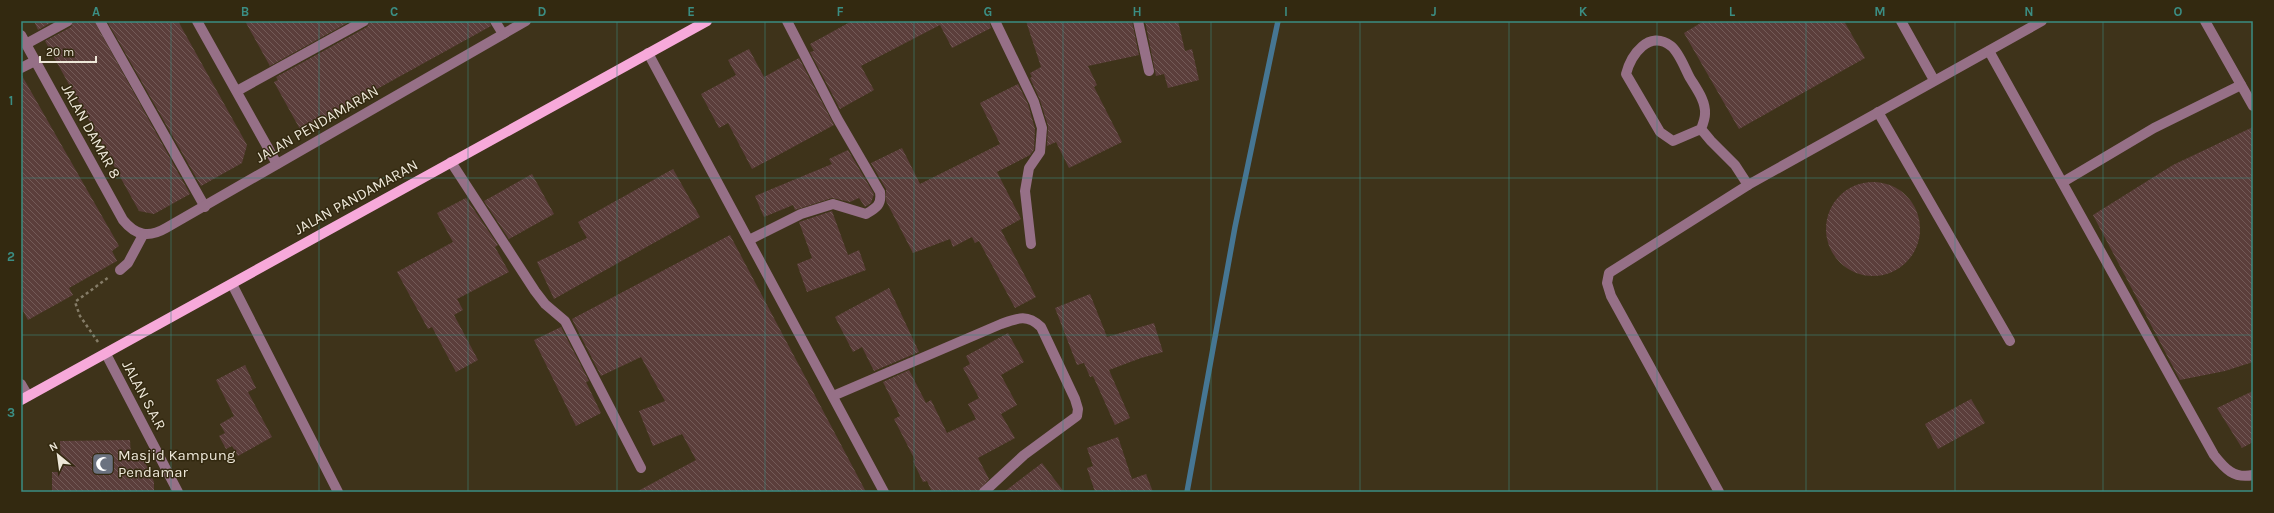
<svg xmlns="http://www.w3.org/2000/svg" width="2274" height="513" font-family="Karla,sans-serif">
	<defs>
		<pattern id="building-back-hatch" width="6" height="6" patternUnits="userSpaceOnUse"><rect width="6" height="6" fill="#5b3e3b"/><path d="M-1 5l2 2M0 0l6 6M5-1l2 2" fill="none" stroke="#735a57"/></pattern>
	</defs>
	<rect width="100%" height="100%" fill="#3e331a"/>
	<g fill="none" stroke-linecap="round" stroke-linejoin="round">
		<polyline stroke="#467693" stroke-width="5.5" points="1187,492 1235,227 1278,21"/>
	</g>
	<g fill="url(#building-back-hatch)">
		<polygon points="34,21 54,21 38,30"/>
		<polygon points="74,21 94,21 190,194 154,214 139,211 45,41 71,27"/>
		<polygon points="107,21 178,21 247,145 242,163 201,186"/>
		<polygon points="245,21 351,21 270,66"/>
		<polygon points="370,21 489,21 491,26 301,131 274,82 278,80 276,77 367,27"/>
		<polygon points="852,21 989,21 991,28 952,48 940,25 861,66 874,90 840,109 810,52 814,51 810,44"/>
		<polygon points="1026,21 1132,21 1139,55 1088,66 1097,85 1094,87 1122,142 1069,168 1056,142 1047,146 1048,126 1040,100 1030,78 1032,77 1030,73 1041,67"/>
		<polygon points="1145,21 1178,21 1185,51 1192,49 1199,80 1168,88 1164,74 1156,76"/>
		<polygon points="1704,21 1844,21 1865,58 1739,129 1684,33"/>
		<polygon points="749,49 764,77 799,58 834,125 752,169 728,123 719,128 701,94 736,75 728,60"/>
		<polygon points="21,74 119,246 112,251 117,261 69,288 73,295 28,320 21,307"/>
		<polygon points="1018,84 1028,104 1035,129 1034,150 1030,155 997,172 1021,219 1001,230 1036,297 1015,308 979,241 975,243 972,237 953,247 950,239 913,253 886,201 886,189 871,163 902,148 920,184 1000,144 980,103"/>
		<polygon points="2253,127 2253,362 2225,371 2180,380 2093,215 2173,165"/>
		<polygon points="848,150 874,194 871,203 865,207 859,198 850,202 832,198 795,210 793,205 764,217 755,196 832,164 829,159"/>
		<polygon points="673,169 700,217 554,299 537,262 587,238 578,222"/>
		<polygon points="532,174 554,214 509,239 484,201"/>
		<circle cx="1873" cy="229" r="47"/>
		<polygon points="466,198 498,245 495,247 509,272 457,299 463,310 454,315 478,360 456,372 432,327 428,329 397,272 453,242 437,213"/>
		<polygon points="832,211 848,255 859,250 866,270 807,292 797,264 812,258 799,222"/>
		<polygon points="730,235 866,492 636,492 696,460 682,434 653,446 639,411 665,401 641,357 601,376 572,319"/>
		<polygon points="889,288 919,352 874,371 862,347 853,352 835,317"/>
		<polygon points="1090,294 1107,337 1154,323 1163,352 1141,358 1109,370 1130,418 1115,425 1093,376 1090,377 1084,363 1077,365 1055,308"/>
		<polygon points="561,327 589,381 586,382 601,413 576,426 534,340"/>
		<polygon points="1008,333 1024,362 1001,375 1017,405 1001,414 1015,438 978,458 989,479 978,492 932,492 927,481 923,482 913,461 915,460 894,419 900,416 883,382 909,370 926,403 931,400 947,433 976,419 968,404 979,398 963,368 970,364 966,356"/>
		<polygon points="245,365 256,388 248,392 272,437 238,456 232,446 226,449 219,436 225,433 220,424 234,416 216,380"/>
		<polygon points="2253,391 2253,442 2242,448 2217,408"/>
		<polygon points="1971,399 1985,423 1938,449 1925,424"/>
		<polygon points="1118,437 1132,479 1146,474 1153,492 1095,492 1087,468 1093,466 1087,448"/>
		<polygon points="130,440 131,456 142,456 154,482 154,492 52,492 52,472 61,472 60,441"/>
		<polygon points="1042,463 1064,492 1004,492"/>
	</g>
	<g fill="none" stroke-linecap="round" stroke-linejoin="round">
		<polyline stroke="#857c67" stroke-width="2.5" stroke-dasharray="3 3" stroke-linecap="butt" points="98,342 80,316 75,302 109,277"/>
		<g stroke="#967087" stroke-width="10">
			<polyline points="100,21 205,207"/>
			<polyline points="197,21 277,164"/>
			<polyline points="495,21 503,34"/>
			<polyline points="995,21 1034,102 1042,128 1040,152 1029,168 1025,191 1031,244"/>
			<polyline points="1138,21 1149,71"/>
			<polyline points="1901,21 1934,80"/>
			<polyline points="2205,21 2253,106"/>
			<path d="M21,35l102,185c13,16 26,18 43,8l360,-207"/>
			<polyline points="26,44 68,21"/>
			<path d="M1989,51l225,404c11,14 20,24 39,20"/>
			<polyline points="648,53 884,492"/>
			<polyline points="21,68 35,61"/>
			<polyline points="237,91 364,21"/>
			<polyline points="1878,112 2010,341"/>
			<path d="M1701,129c2,-5 4,-10 4,-15 1,-13 -9,-26 -15,-36 -5,-9 -11,-26 -19,-32 -22,-17 -40,9 -45,28l34,58 13,9 28,-12 10,12 24,24 13,20"/>
			<polyline points="451,162 535,291 545,304 565,321 641,468"/>
			<polyline points="2063,182 2154,128 2241,85"/>
			<path d="M749,240l52,-26 32,-10 33,10c10,-6 16,-9 14,-22l-43,-74 -50,-97"/>
			<polyline points="120,270 128,263 143,235"/>
			<polyline points="232,284 338,492"/>
			<polyline points="106,354 178,492"/>
			<polyline points="21,384 28,396"/>
			<path d="M833,396l168,-72c17,-6 26,-10 40,3l34,72 3,10 -1,7 -53,39 -40,37"/>
			<polyline points="1719,492 1611,296 1607,283 1609,273 1748,185 2042,21"/>
		</g>
		<polyline stroke="#f7a9da" stroke-width="10" points="21,400 707,21"/>
	</g>
	<path fill="none" stroke="#3b8d83" stroke-width="1" stroke-opacity="0.55" d="M171,21v471M319,21v471M468,21v471M617,21v471M765,21v471M914,21v471M1063,21v471M1211,21v471M1360,21v471M1509,21v471M1657,21v471M1806,21v471M1955,21v471M2103,21v471M21,178h2232M21,335h2232"/>
	<defs>
		<g id="mosque-square" transform="scale(1.15)"><rect x="-9" y="-9" width="18" height="18" rx="4" fill="#6b7280" stroke="#332910"/><path d="M3.5-4.9A6 6 0 1 0 3.5 4.9A5 5 0 1 1 3.5-4.9Z" fill="#fff"/></g>
	</defs>
	<g fill-rule="evenodd">
		<use href="#mosque-square" x="103" y="464"/>
	</g>
	<g text-anchor="middle" stroke-width="3" stroke-linejoin="round" paint-order="stroke">
		<g font-size="15" fill="#ede7d8" stroke="#332910">
			<text transform="translate(317 124) rotate(-30)" y="5">JALAN PENDAMARAN</text>
			<text transform="translate(91 131) rotate(61)" y="5">JALAN DAMAR 8</text>
			<text transform="translate(356 197) rotate(-29)" y="5">JALAN PANDAMARAN</text>
			<text transform="translate(144 395) rotate(62)" y="5">JALAN S.A.R</text>
		</g>
		<g font-size="15" fill="#ede7d8" stroke="#332910" text-anchor="start">
			<text x="118" y="460">Masjid Kampung<tspan x="118" dy="17">Pendamar</tspan></text>
		</g>
	</g>
	<rect width="2274" height="513" fill="none" stroke="#332910" stroke-width="44"/>
	<g transform="translate(58 455) rotate(331)" stroke="#332910" stroke-width="3" paint-order="stroke">
	<path d="M0-3L7 15L0 10L-7 15Z" fill="#ede7d8"/>
	<text y="-6" font-size="11" font-weight="bold" text-anchor="middle" fill="#ede7d8">N</text>
	</g>
	<path d="M40 56v6h56v-6" fill="none" stroke="#ede7d8" stroke-width="2"/>
	<text x="46" y="56" font-size="12" fill="#ede7d8" stroke="#332910" stroke-width="3" paint-order="stroke">20 m</text>
	<rect x="22" y="22" width="2230" height="469" fill="none" stroke="#3b8d83" stroke-width="1.5"/>
	<g font-size="13" text-anchor="middle" font-weight="bold" fill="#3b8d83">
		<text x="96" y="16">A</text>
		<text x="245" y="16">B</text>
		<text x="394" y="16">C</text>
		<text x="542" y="16">D</text>
		<text x="691" y="16">E</text>
		<text x="840" y="16">F</text>
		<text x="988" y="16">G</text>
		<text x="1137" y="16">H</text>
		<text x="1286" y="16">I</text>
		<text x="1434" y="16">J</text>
		<text x="1583" y="16">K</text>
		<text x="1732" y="16">L</text>
		<text x="1880" y="16">M</text>
		<text x="2029" y="16">N</text>
		<text x="2178" y="16">O</text>
		<text x="11" y="105">1</text>
		<text x="11" y="261">2</text>
		<text x="11" y="417">3</text>
	</g>
</svg>
